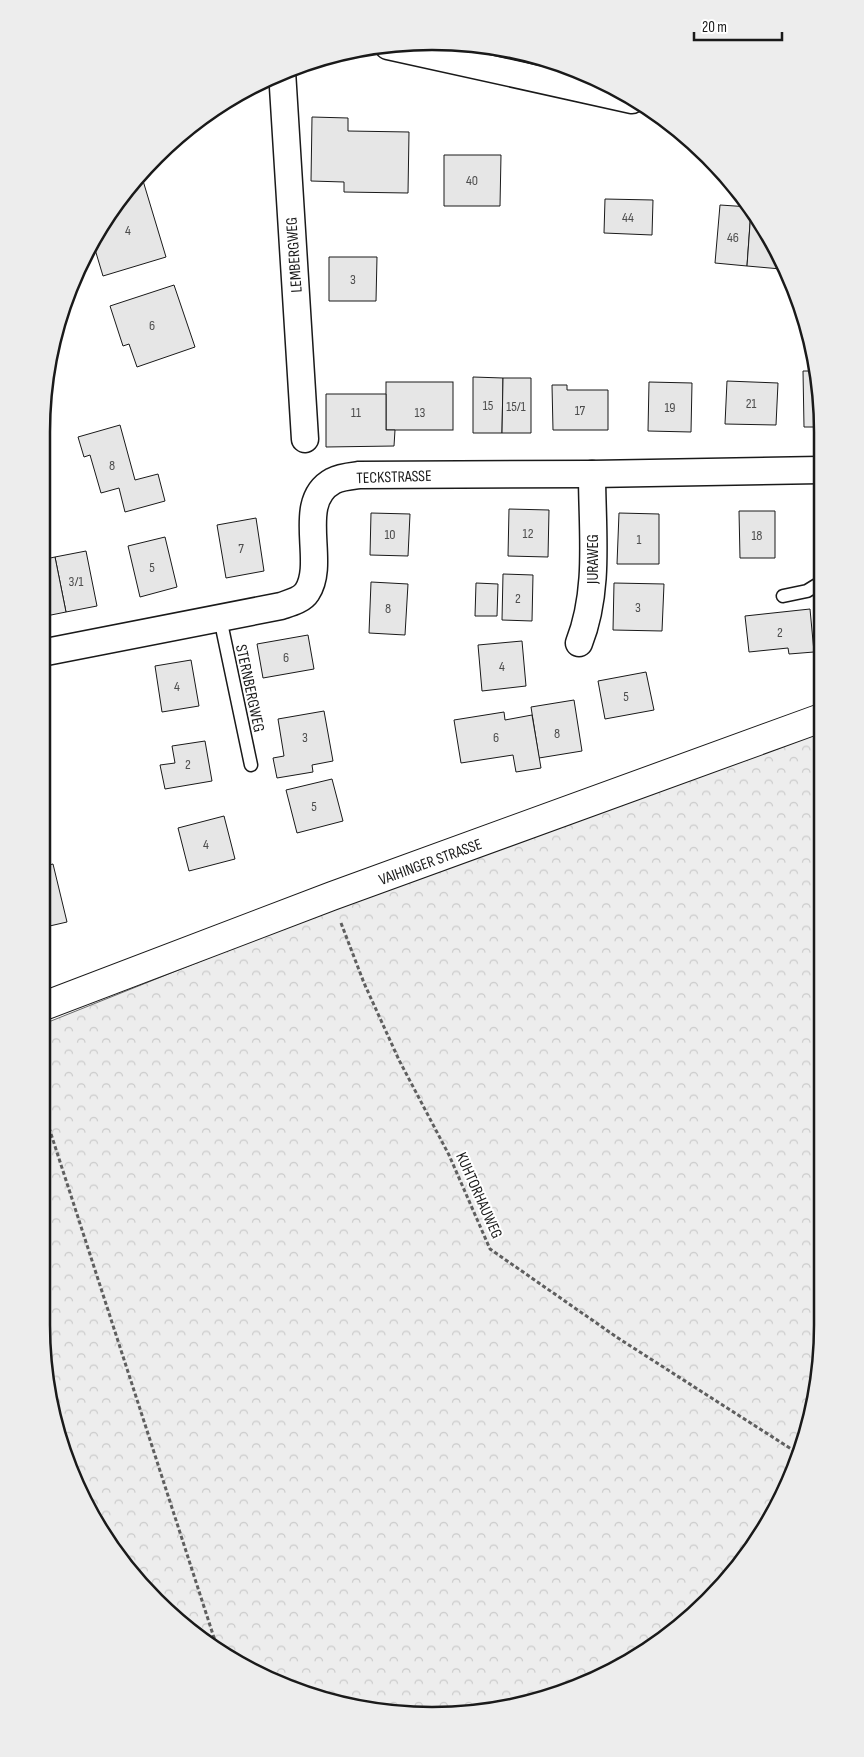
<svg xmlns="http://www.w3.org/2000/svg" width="864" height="1757" font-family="'Sofia Sans Condensed',sans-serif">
	<defs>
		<pattern id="forest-crowns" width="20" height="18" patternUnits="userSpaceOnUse" patternTransform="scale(1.25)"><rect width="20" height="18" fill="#ededed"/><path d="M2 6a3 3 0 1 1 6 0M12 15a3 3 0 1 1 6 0" fill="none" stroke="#cbcbcb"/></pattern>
	</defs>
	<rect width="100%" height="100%" fill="#fff"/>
	<polygon fill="url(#forest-crowns)" stroke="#6a6a6a" points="821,724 823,1325 815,1402 793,1475 726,1583 670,1635 605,1675 483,1712 355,1708 236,1663 174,1619 122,1563 62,1451 41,1325 41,1025 251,941"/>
	<g fill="#e6e6e6" stroke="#1a1a1a">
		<polygon points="312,117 348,118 348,131 409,132 408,193 344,192 344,182 311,181"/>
		<polygon points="444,155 501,155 500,206 444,206"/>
		<polygon points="141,174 166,257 103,276 94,246 90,248 107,215"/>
		<polygon points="605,199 653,200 652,235 604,233"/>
		<polygon points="720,205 750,207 751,210 747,266 715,263"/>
		<polygon points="751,210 781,262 781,269 747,266"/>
		<polygon points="329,257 377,257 376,301 329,301"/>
		<polygon points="174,285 195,347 137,367 129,344 123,346 110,306"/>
		<polygon points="803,371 817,371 819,381 820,427 804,427"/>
		<polygon points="473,377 503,378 502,433 473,433"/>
		<polygon points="503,378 531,378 531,433 502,433"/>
		<polygon points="727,381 778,383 776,425 725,424"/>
		<rect x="386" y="382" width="67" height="48"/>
		<polygon points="649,382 692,383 691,432 648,431"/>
		<polygon points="552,385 567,385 567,390 608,390 608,430 553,430"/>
		<polygon points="326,394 386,394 386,430 395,430 394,446 326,447"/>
		<polygon points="120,425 135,480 158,474 165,501 125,512 119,488 101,493 90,455 84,457 78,437"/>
		<polygon points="509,509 549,510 548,557 508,556"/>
		<polygon points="739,511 775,511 775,558 740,558"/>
		<polygon points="371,513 410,514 408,556 370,555"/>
		<polygon points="619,513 659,514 659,564 617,564"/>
		<polygon points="256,518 264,571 226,578 217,525"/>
		<polygon points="165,537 177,587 140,597 128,546"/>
		<polygon points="86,551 97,606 66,612 55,557"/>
		<polygon points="55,557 66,612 41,617 41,560"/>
		<polygon points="503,574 533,575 532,621 502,620"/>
		<polygon points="371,582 408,584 405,635 369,633"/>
		<polygon points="476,583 498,584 497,616 475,616"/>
		<polygon points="614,583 664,584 662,631 613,630"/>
		<polygon points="810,609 814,652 789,654 788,648 749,652 745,616"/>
		<polygon points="308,635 314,669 263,678 257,644"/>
		<polygon points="522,641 526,686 482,691 478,645"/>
		<polygon points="191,660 199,706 162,712 155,666"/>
		<polygon points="646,672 654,710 605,719 598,681"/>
		<polygon points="574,700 582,751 539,758 531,707"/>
		<polygon points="324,711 333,761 312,765 313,772 277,778 273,758 284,756 278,719"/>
		<polygon points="504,712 505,720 532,715 541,768 516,772 513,755 461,763 454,720"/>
		<polygon points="205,741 212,781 165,789 160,765 175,763 172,746"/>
		<polygon points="332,779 343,821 297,833 286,790"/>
		<polygon points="224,816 235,859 189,871 178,828"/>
		<polygon points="53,864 67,922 41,928 41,867"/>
	</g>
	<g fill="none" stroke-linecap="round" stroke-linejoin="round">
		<g stroke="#1a1a1a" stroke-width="15">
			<g id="lane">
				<polyline points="783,596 807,591 820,583"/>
				<polyline points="220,618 251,765"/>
			</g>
		</g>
		<g stroke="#1a1a1a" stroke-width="29">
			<g id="street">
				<polyline points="388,46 632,100"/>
				<polyline points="282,71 305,439"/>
				<path d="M579,643c21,-53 13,-113 13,-169"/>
				<path d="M41,653l240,-47c9,-3 21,-6 26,-14 20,-30 -13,-90 26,-111 7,-4 18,-5 26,-6l233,-1 228,-4"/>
			</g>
		</g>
		<g stroke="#1a1a1a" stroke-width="30">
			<polyline id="secondary" points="41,1007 332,896 821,718"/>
		</g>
		<g stroke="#5f5f5f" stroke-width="3" stroke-dasharray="4 2.5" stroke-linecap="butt">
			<polyline points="341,923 364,983 399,1060 449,1155 490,1249 618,1338 799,1454"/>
			<polyline points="41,1103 218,1650"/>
		</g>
		<use href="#lane" stroke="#fff" stroke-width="12"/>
		<use href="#street" stroke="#fff" stroke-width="26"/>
		<use href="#secondary" stroke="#fff" stroke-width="28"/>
	</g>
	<g text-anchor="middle" stroke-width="4" stroke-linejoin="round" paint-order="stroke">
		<g font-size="14" fill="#4d4d4d">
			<text x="472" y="185">40</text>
			<text x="628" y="222">44</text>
			<text x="128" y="235">4</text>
			<text x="733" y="242">46</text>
			<text x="353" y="284">3</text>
			<text x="152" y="330">6</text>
			<text x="751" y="408">21</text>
			<text x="488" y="410">15</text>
			<text x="516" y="411">15/1</text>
			<text x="670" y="412">19</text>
			<text x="580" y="415">17</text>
			<text x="356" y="417">11</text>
			<text x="420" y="417">13</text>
			<text x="112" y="470">8</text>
			<text x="528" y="538">12</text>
			<text x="390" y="539">10</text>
			<text x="757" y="540">18</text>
			<text x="639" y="544">1</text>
			<text x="241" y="553">7</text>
			<text x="152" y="572">5</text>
			<text x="76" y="586">3/1</text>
			<text x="518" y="603">2</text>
			<text x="638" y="612">3</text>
			<text x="388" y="613">8</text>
			<text x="780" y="637">2</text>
			<text x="286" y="662">6</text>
			<text x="502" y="671">4</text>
			<text x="177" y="691">4</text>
			<text x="626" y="701">5</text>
			<text x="557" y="738">8</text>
			<text x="305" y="742">3</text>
			<text x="496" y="742">6</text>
			<text x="188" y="769">2</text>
			<text x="314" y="811">5</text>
			<text x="206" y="849">4</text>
		</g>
		<g font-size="16" fill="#1a1a1a" stroke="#fff">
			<text transform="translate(293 255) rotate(-94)" y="6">LEMBERGWEG</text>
			<text transform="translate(394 476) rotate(-2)" y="6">TECKSTRASSE</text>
			<text transform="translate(592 559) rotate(-90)" y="6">JURAWEG</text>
			<text transform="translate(251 688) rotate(78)" y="6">STERNBERGWEG</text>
			<text transform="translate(430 861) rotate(-20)" y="6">VAIHINGER STRASSE</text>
			<text transform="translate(480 1195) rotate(66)" y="6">KUHTORHAUWEG</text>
		</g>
	</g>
	<path d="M0 0H864V1757H0ZM432 50H432A382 382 0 0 1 814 432V1325A382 382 0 0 1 432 1707H432A382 382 0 0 1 50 1325V432A382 382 0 0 1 432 50Z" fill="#ededed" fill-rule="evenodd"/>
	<path fill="none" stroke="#1a1a1a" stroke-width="2.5" d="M432 50H432A382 382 0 0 1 814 432V1325A382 382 0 0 1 432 1707H432A382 382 0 0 1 50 1325V432A382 382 0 0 1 432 50Z"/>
	<path d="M694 32v8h88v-8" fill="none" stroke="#1a1a1a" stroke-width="2.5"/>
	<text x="702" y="32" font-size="15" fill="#1a1a1a" stroke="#ffffff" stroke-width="4" paint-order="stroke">20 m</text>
</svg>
